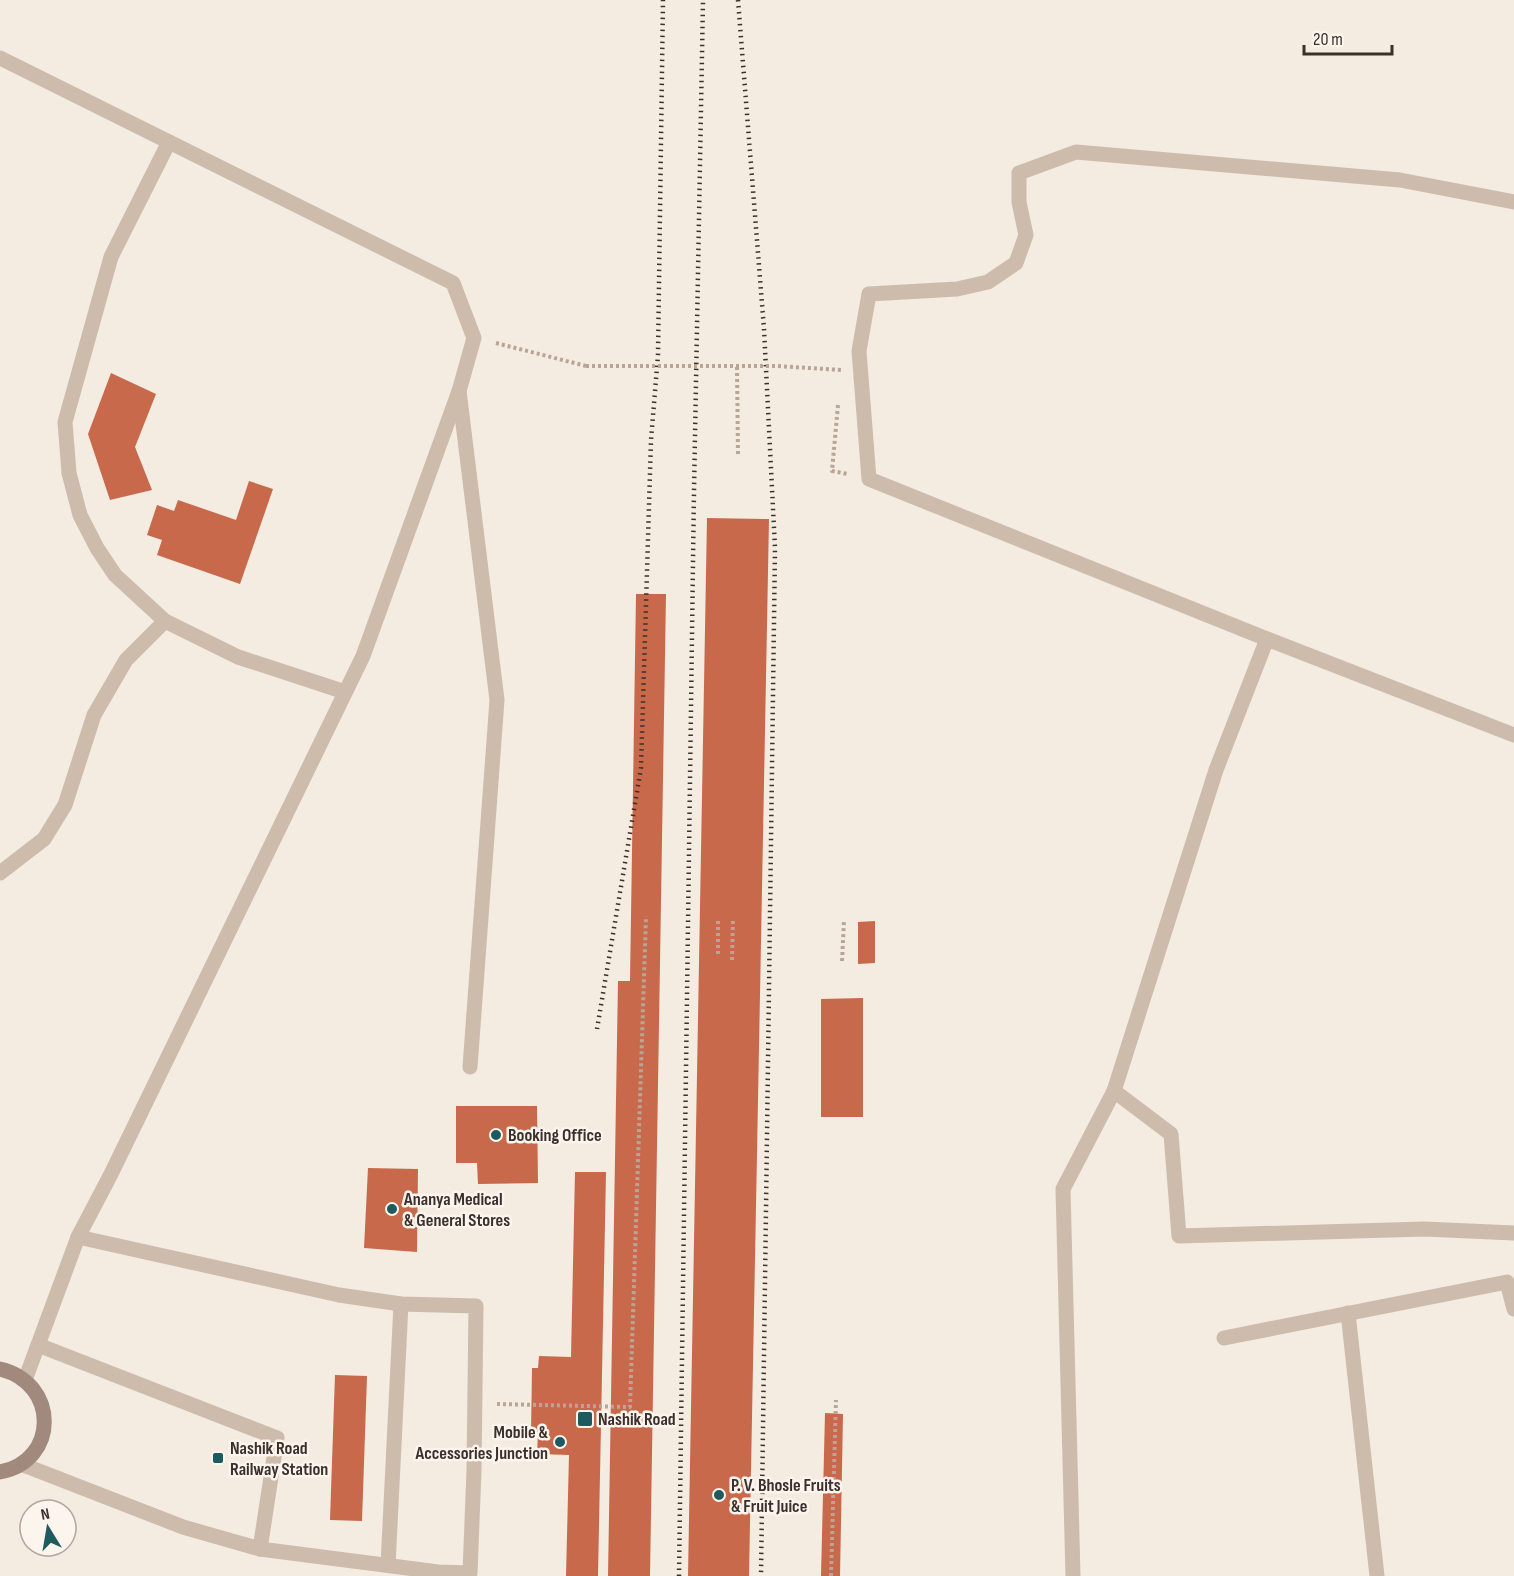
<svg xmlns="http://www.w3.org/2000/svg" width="1514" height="1576" font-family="'Sofia Sans Condensed',sans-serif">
	<rect width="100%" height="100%" fill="#f4ebe1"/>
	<g fill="#c8694b">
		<polygon points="111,373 156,394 135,447 152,490 110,500 88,434"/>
		<polygon points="249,481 273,489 240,584 157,555 162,540 147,535 157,505 174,511 178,500 236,520"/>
		<polygon points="707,518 769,519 749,1576 688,1576"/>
		<polygon points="636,594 666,594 650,1576 608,1576 618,981 630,981"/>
		<polygon points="875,921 875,963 858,964 858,922"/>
		<polygon points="863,998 863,1117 821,1117 821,999"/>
		<polygon points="456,1106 537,1106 538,1183 478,1184 477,1163 456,1163"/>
		<polygon points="368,1168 418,1169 417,1252 364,1248"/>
		<polygon points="575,1172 606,1172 598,1576 566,1576 569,1455 537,1454 538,1433 531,1433 532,1368 538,1368 539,1356 571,1357"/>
		<polygon points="335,1375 367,1376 362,1521 330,1520"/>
		<polygon points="825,1413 843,1414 840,1576 821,1576"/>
	</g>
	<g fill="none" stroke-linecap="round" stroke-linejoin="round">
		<g stroke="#b9a596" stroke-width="4" stroke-dasharray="3 3" stroke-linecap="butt">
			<polyline points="496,343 586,366"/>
			<polyline points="737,367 738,454"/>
			<polyline points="838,405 832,471 848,474"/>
			<polyline points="718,954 718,918"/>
			<polyline points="732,960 733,918"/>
			<polyline points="842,961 844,921"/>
			<polyline points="497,1404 630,1407 646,916"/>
			<polyline points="831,1576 836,1400"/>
		</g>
		<g stroke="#cdbbac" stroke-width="15">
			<polyline points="459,391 497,700 470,1067"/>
			<polyline points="38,1345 277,1438 260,1549"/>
			<polyline points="21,1464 183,1527 260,1549 438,1572 470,1573 474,1470 476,1306 401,1304 339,1295 78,1237"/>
			<polyline points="388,1565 401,1304"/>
		</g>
		<g stroke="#cdbbac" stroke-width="15">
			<polyline points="0,58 453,283 474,338 459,391 363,656 111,1174 78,1237 25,1380"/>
			<polyline points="169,142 111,257 65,422 69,473 80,515 97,548 115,575 165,621 238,657 345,692"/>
			<polyline points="1514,202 1400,180 1076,152 1019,173 1019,202 1026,235 1016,263 988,282 957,289 869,294 859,351 869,479 1267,639 1514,735"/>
			<polyline points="1267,639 1216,770 1114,1091 1171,1134 1179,1236 1424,1229 1514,1233"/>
			<polyline points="0,873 44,839 65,805 94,715 126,660 165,621"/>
			<polyline points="1348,1313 1377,1576"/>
			<polyline points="1224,1338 1507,1282 1514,1309"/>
			<polyline points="1073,1576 1063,1189 1114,1091"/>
		</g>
		<path stroke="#a18a7d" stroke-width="15" d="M0,1369c59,14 59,92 0,103"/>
		<g stroke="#3b302b" stroke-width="4.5" stroke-dasharray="1.5 4.5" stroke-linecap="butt">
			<polyline points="738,0 764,329 775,548 761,1576"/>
			<polyline points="597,1029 641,768 651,440 658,355 663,0"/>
			<polyline points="679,1576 694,491 703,0"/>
		</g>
		<polyline stroke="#b9a596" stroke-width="4" stroke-dasharray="3 3" stroke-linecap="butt" points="586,366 776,366 842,370"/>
	</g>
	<g fill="#1f5a5e" stroke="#fbf5ee" stroke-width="2">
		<circle cx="496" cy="1135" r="6"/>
		<circle cx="392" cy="1209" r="6"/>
		<rect x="577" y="1411" width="16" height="16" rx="3"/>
		<circle cx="560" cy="1442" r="6"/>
		<rect x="212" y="1452" width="12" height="12" rx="3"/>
		<circle cx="719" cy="1495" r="6"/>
	</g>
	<g text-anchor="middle" stroke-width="5" stroke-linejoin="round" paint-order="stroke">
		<g font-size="18" font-weight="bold" fill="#3b302b" stroke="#fbf5ee" text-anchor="start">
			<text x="508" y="1141">Booking Office</text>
			<text x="404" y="1205">Ananya Medical<tspan x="404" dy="21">&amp; General Stores</tspan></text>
			<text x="598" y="1425">Nashik Road</text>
			<text x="548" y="1438" text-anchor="end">Mobile &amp;<tspan x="548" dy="21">Accessories Junction</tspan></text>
			<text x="230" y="1454">Nashik Road<tspan x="230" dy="21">Railway Station</tspan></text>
			<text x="731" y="1491">P. V. Bhosle Fruits<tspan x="731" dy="21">&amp; Fruit Juice</tspan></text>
		</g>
	</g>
	<g transform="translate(48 1528) rotate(349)"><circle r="28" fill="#fbf5ee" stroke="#aea6a0" stroke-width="1.5"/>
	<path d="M0-4.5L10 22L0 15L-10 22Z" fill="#1f5a5e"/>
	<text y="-9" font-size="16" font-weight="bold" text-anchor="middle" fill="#3b302b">N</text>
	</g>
	<path d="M1304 45v9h88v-9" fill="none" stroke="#3b302b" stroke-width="3"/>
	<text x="1313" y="45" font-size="18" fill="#3b302b" stroke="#fbf5ee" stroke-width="4.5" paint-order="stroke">20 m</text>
</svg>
